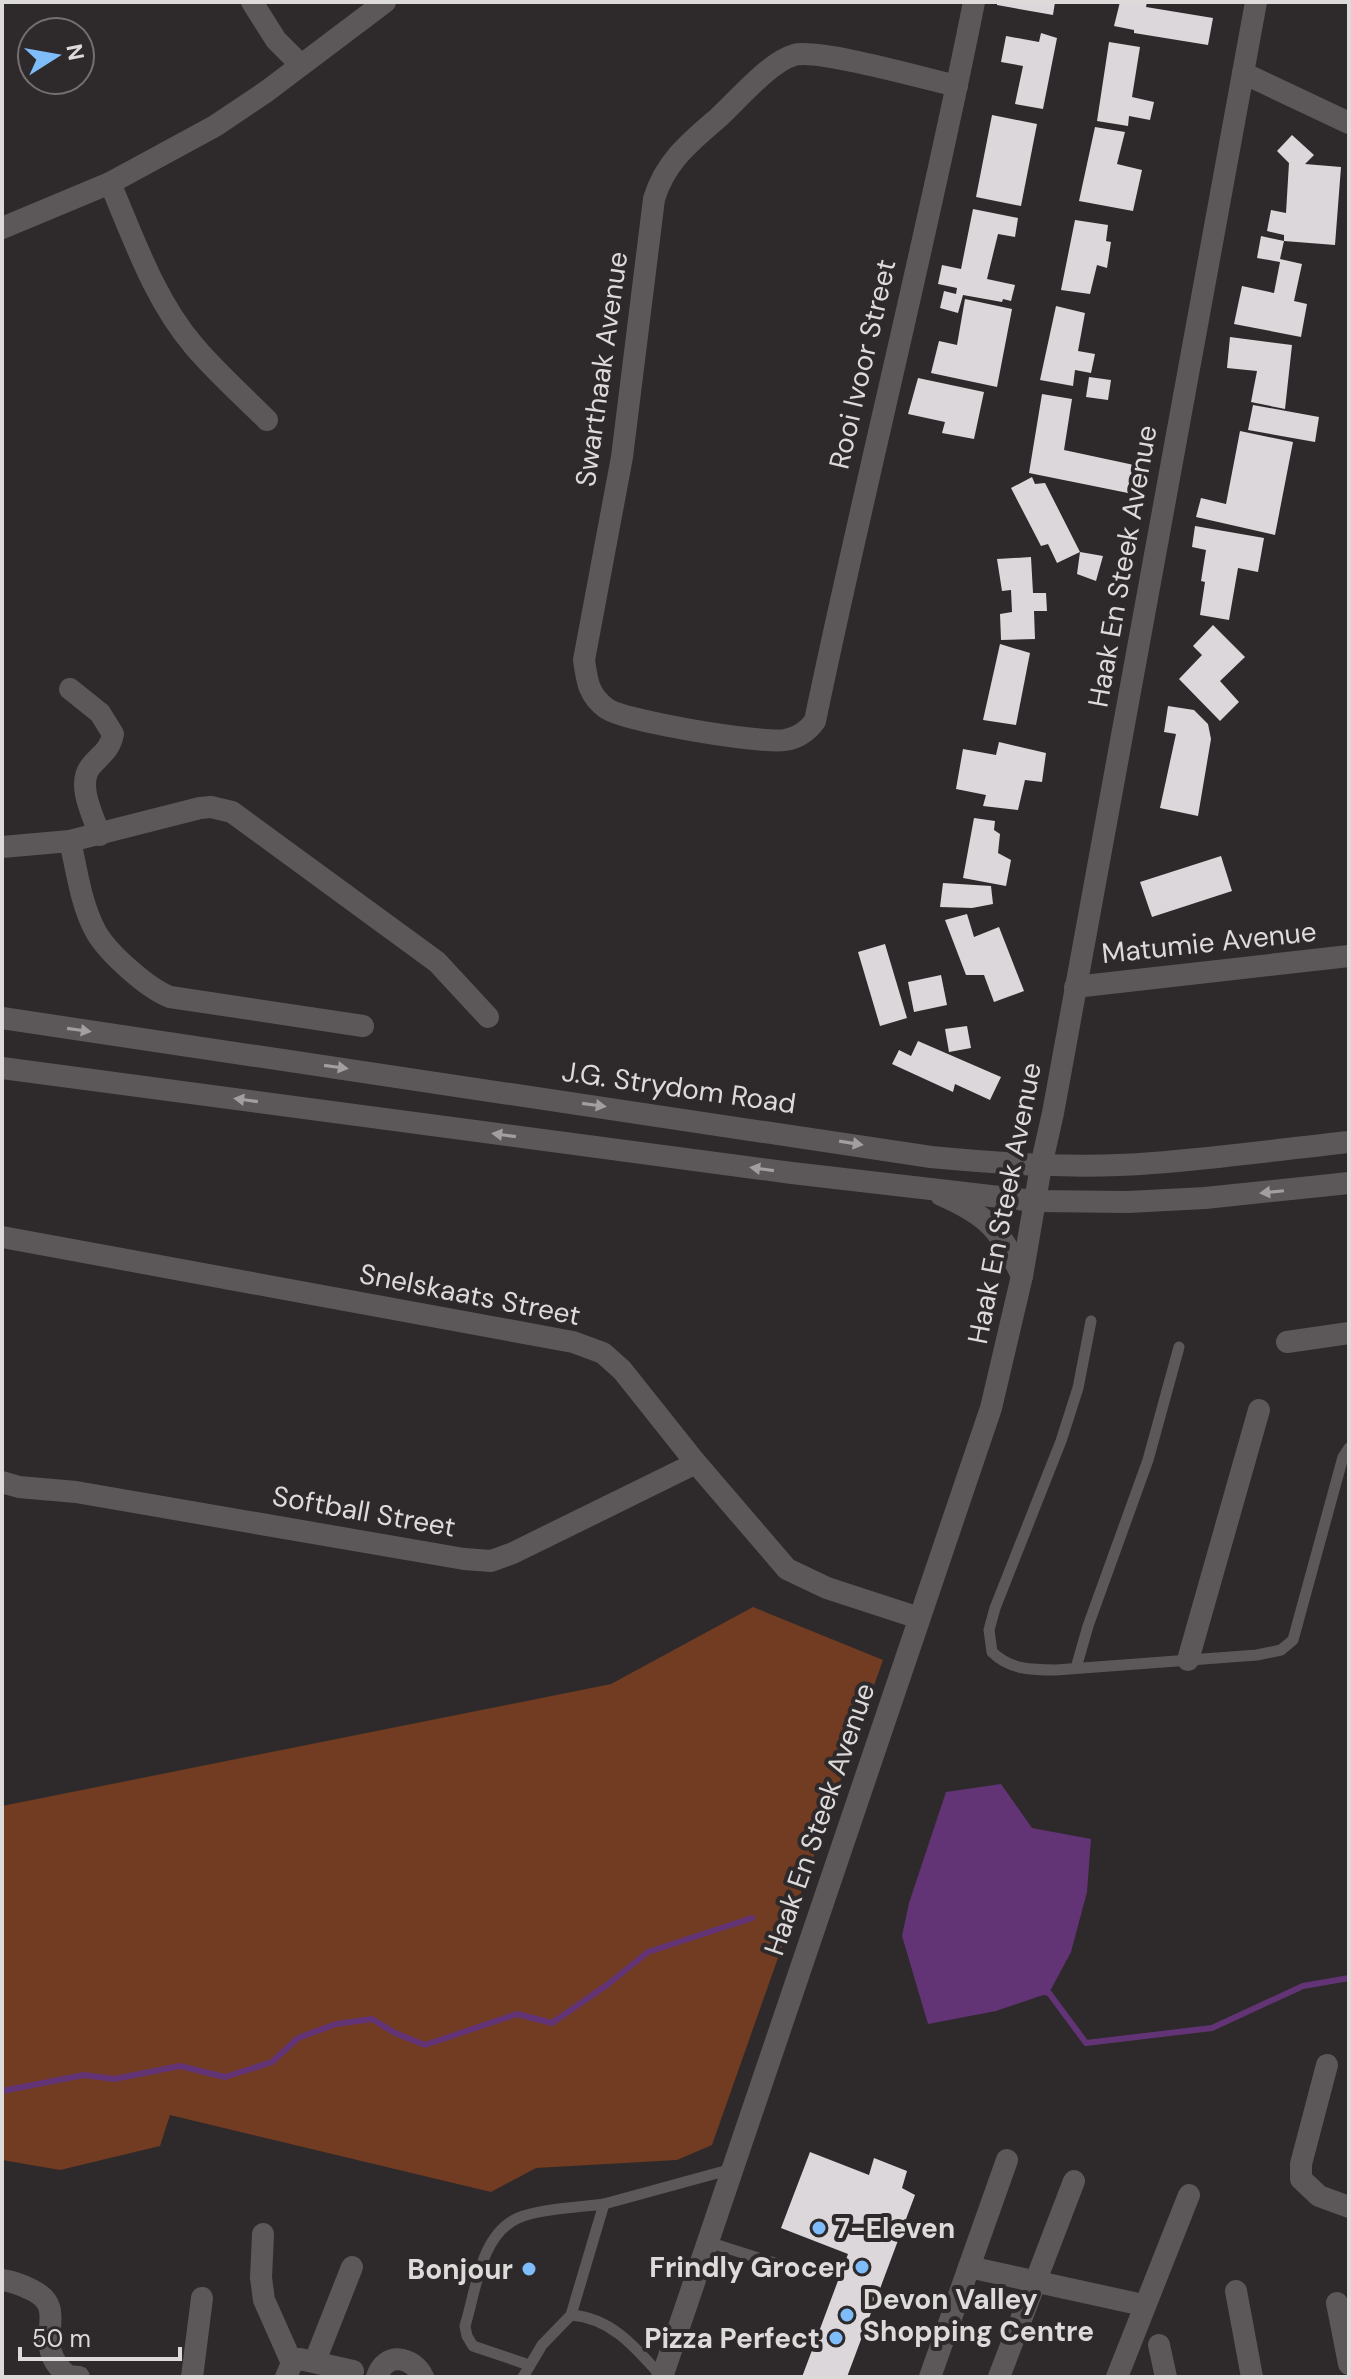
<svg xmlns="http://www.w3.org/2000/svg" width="1351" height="2379" font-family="'DM Sans',sans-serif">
	<rect width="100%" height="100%" fill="#2e292b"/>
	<polygon fill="#713c22" points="753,1607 883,1660 712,2145 677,2160 536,2168 491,2192 170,2115 160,2146 60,2170 2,2160 2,1806 611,1684"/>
	<polygon fill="#633475" points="1001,1784 1032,1828 1091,1839 1087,1892 1071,1952 1049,1993 996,2011 928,2024 902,1936 909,1903 946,1792"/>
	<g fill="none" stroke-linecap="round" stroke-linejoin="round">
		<g stroke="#633475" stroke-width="6">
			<polyline points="1044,1992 1049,1993 1086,2043 1212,2028 1303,1986 1349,1978"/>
			<polyline points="2,2091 84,2075 114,2079 180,2066 225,2077 272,2062 298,2038 336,2024 372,2019 395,2033 425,2045 517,2014 552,2023 607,1985 648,1952 752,1918"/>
		</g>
	</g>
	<g fill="#dcd7da">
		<polygon points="997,2 1055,2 1053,15 997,5"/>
		<polygon points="1120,2 1147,2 1146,7 1213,18 1208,45 1134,33 1134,30 1114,26"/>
		<polygon points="1041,33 1057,38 1043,109 1015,104 1023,66 1001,62 1006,36 1039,42"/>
		<polygon points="1109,42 1140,47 1132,97 1154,102 1150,120 1129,116 1128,126 1097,121"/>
		<polygon points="992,115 1037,124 1021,206 976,197"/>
		<polygon points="1095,127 1125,132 1117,164 1142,170 1133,211 1079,201"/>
		<polygon points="1292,135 1314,155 1305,164 1341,167 1335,245 1284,241 1280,259 1302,264 1294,301 1307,304 1301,337 1234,324 1242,286 1274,293 1280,262 1257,258 1261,236 1284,241 1284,235 1267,231 1271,210 1286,213 1289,163 1277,151"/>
		<polygon points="973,209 1018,218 1015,237 998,234 987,279 1015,285 1011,301 1003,299 1002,302 963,295 958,313 940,308 944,291 956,294 957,288 938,284 942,265 961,269"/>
		<polygon points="1075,220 1108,225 1106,241 1111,242 1107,268 1097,265 1090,294 1061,290"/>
		<polygon points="965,299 1012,309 997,387 931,373 939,341 957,345"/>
		<polygon points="1056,306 1085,313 1078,351 1095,354 1091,373 1075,370 1073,386 1040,380"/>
		<polygon points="1230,337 1292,345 1285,409 1251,402 1257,371 1227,368"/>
		<polygon points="1089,377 1111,380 1108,400 1086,397"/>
		<polygon points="918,378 984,392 974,439 942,433 945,422 908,414"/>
		<polygon points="1042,394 1072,399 1064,450 1134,465 1128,493 1029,473"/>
		<polygon points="1253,405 1319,417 1315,442 1248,430"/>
		<polygon points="1240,431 1293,442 1275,535 1196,517 1201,498 1226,504"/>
		<polygon points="1032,477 1035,484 1045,483 1080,552 1103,556 1096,581 1077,574 1080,552 1057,563 1048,544 1041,546 1011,488"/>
		<polygon points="1195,526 1264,538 1258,572 1238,568 1229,620 1200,615 1205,582 1201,581 1206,550 1192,547"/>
		<polygon points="1031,557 1033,593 1046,593 1047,611 1034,611 1035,639 1001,640 1000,614 1012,612 1011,590 1002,591 997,559"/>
		<polygon points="1213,625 1245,657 1220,681 1239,702 1220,721 1179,679 1202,655 1193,646"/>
		<polygon points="1000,644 1030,653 1016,725 983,720"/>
		<polygon points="1168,706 1194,710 1208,724 1211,739 1198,816 1160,808 1176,734 1164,732"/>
		<polygon points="999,742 1046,753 1042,782 1025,780 1018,810 983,806 986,795 956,789 963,749 996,755"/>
		<polygon points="974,818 995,821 994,830 1000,834 998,853 1011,860 1006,886 963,878"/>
		<polygon points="1221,856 1232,891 1152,917 1140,882"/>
		<polygon points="943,883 991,886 993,904 972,908 940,907"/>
		<polygon points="967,914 974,937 999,927 1024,991 994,1002 984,975 966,975 945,920"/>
		<polygon points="885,944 907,1018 880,1026 858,952"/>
		<polygon points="941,975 947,1005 914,1012 908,982"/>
		<polygon points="967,1026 971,1048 949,1052 945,1029"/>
		<polygon points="918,1041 1001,1077 990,1100 955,1084 953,1092 892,1064 899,1050 911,1056"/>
		<polygon points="810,2152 869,2175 874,2158 907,2171 902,2188 915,2195 847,2377 802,2377 848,2254 781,2228"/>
	</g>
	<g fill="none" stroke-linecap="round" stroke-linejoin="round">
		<g stroke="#5c5758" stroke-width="11">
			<path d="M1091,1321l-13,67 -17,53 -66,167 -6,22 3,22c18,18 41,18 64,18l201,-15 24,-5 12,-10 50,-183 6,-9"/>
			<polyline points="1076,1668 1088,1626 1148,1460 1179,1347"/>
			<polyline points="708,2242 800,2271"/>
			<path d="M529,2365l-56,-19 -6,-10 -2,-10c11,-35 15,-91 53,-108 20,-9 63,-11 86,-14"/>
			<polyline points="523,2377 542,2345 571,2315"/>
			<path d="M662,2377c-26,-29 -50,-59 -91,-62l33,-111 128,-35"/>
		</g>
		<g stroke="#5c5758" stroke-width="22">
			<polyline points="252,2 276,40 300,64"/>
			<polyline points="1243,73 1349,123"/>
			<path d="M957,86c-31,-7 -139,-38 -163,-31 -26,8 -56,45 -76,63 -28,24 -53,44 -64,81l-32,258 -38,203c3,20 4,35 22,48 16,13 156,36 179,32 13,-2 22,-8 30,-19 50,-240 111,-478 159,-719"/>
			<path d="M110,183c24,56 44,116 84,163 22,26 49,50 73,74"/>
			<polyline points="2,228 110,183 215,126 267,91 385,2"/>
			<path d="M70,689l30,24 13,21c-3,16 -12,20 -22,32 -15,18 2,50 9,69"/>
			<path d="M70,841c7,30 11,64 26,91 12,21 51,56 74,65l193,29"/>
			<polyline points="2,847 70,841 200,808 211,807 232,812 437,962 488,1017"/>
			<polyline points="1075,987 1349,956"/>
			<polyline points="1041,1166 1053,1113 1256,2"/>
			<polyline points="2,1237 573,1342 603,1353 622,1370 696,1463 787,1569 827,1588 919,1618"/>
			<polyline points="1287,1342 1349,1333"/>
			<polyline points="2,1482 19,1487 76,1492 464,1559 491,1561 513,1553 696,1463"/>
			<polyline points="1188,1660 1259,1410"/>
			<polyline points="1327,2065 1301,2164 1301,2179 1319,2196 1349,2207"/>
			<polyline points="263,2234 261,2278 264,2300 292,2363"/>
			<polyline points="969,2267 1143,2305"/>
			<path d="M2,2280c11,1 20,5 30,10 41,20 -5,53 36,86l11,1"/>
			<polyline points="1236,2291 1252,2377"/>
			<polyline points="1337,2303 1349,2364"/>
			<polyline points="1159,2345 1166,2377"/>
			<polyline points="315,2361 352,2267"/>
			<polyline points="192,2377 202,2298"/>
			<polyline points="286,2377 292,2363 300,2359 353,2371"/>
			<path d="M377,2377c8,-26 36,-21 46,0"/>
			<polyline points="930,2377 1007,2160"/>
			<polyline points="999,2377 1074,2181"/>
			<polyline points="1117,2377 1189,2195"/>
		</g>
		<g stroke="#5c5758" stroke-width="22">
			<path d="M2,1018l929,139c74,7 148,12 222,6 65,-5 131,-14 196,-21"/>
			<polyline points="2,1068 792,1173 1034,1201 1128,1202 1205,1198 1349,1183"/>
			<path d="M941,1195c48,21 59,35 81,81"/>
			<polyline points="662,2377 991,1408 1022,1276 1041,1166"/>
		</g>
	</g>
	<defs><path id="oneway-solid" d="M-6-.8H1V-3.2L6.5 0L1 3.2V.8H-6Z" transform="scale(2)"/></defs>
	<g fill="#a39fa0">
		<use href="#oneway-solid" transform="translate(79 1030) rotate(8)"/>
		<use href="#oneway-solid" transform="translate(336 1067) rotate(8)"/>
		<use href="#oneway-solid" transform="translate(246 1100) rotate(-172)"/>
		<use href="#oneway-solid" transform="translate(594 1105) rotate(8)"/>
		<use href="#oneway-solid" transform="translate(504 1135) rotate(-172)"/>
		<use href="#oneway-solid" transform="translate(851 1143) rotate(9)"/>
		<use href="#oneway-solid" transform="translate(762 1169) rotate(-172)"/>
		<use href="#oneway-solid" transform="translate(1272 1192) rotate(174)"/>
	</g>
	<g fill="#7ebdf9" stroke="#2e292b" stroke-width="3">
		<circle cx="819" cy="2228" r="8"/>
		<circle cx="862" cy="2267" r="8"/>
		<circle cx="529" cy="2269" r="8"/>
		<circle cx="847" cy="2315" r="8"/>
		<circle cx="836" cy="2338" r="8"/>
	</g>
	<g text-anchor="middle" stroke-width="8" stroke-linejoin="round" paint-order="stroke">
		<g font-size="28" fill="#dddada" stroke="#2e292b">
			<text transform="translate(862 364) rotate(-77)" y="10">Rooi Ivoor Street</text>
			<text transform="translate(601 369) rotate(-82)" y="10">Swarthaak Avenue</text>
			<text transform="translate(1122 566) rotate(-80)" y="10">Haak En Steek Avenue</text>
			<text transform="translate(1209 942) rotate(-6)" y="10">Matumie Avenue</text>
			<text transform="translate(679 1087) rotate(8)" y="10">J.G. Strydom Road</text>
			<text transform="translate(1004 1203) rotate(-79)" y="10">Haak En Steek Avenue</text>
			<text transform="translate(470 1294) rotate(11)" y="10">Snelskaats Street</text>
			<text transform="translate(364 1511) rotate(10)" y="10">Softball Street</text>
			<text transform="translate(819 1819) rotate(-71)" y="10">Haak En Steek Avenue</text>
		</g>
		<g font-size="28" font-weight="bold" fill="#dddada" stroke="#2e292b" text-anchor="end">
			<text x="835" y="2238" text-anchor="start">7-Eleven</text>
			<text x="846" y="2277">Frindly Grocer</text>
			<text x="513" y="2279">Bonjour</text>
			<text x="863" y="2309" text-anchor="start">Devon Valley<tspan x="863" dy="32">Shopping Centre</tspan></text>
			<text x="820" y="2348">Pizza Perfect</text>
		</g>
	</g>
	<rect width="1351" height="2379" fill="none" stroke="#dddada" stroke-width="8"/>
	<g transform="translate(56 56) rotate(79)"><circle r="38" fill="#2e292b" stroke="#747071" stroke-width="2"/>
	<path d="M0-6L14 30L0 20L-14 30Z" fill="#7ebdf9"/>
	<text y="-12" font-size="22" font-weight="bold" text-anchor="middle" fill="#dddada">N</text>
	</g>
	<path d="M20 2347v12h160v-12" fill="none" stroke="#dddada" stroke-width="4"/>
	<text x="32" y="2347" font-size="24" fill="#dddada" stroke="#2e292b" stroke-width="6" paint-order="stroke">50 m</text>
</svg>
